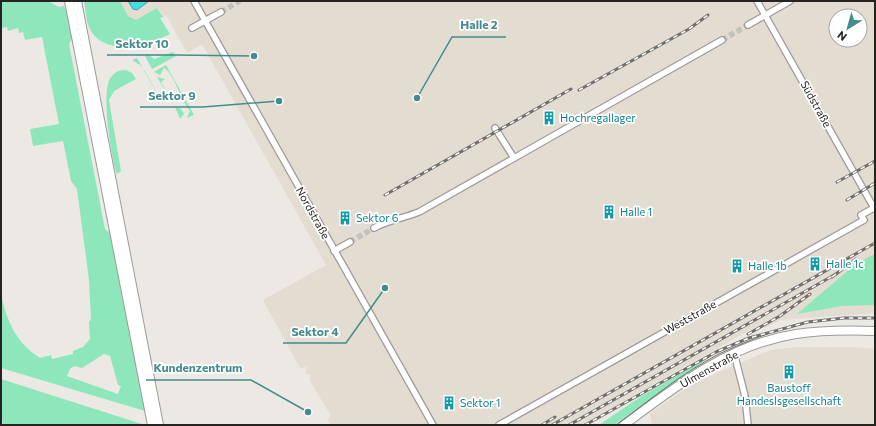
<svg xmlns="http://www.w3.org/2000/svg" width="876" height="426" font-family="Commissioner,sans-serif">
	<rect width="100%" height="100%" fill="#ece9e4"/>
	<g fill="#e3dcd0" fill-rule="evenodd">
		<path d="M120,1h755v312l-94,7 -17,8 -3,-4 -180,101h-250l-4,-6 4,-3 -21,-35 -1,-4 3,-2 -6,-1 -1,-2 2,-5 -7,1 -37,-68 63,-35 -124,-221 -15,9 -21,-38 -3,2 -5,-9 -22,12 -8,-4zM836,16h24v24h-24z"/>
		<polygon points="798,347 854,347 875,349 875,423 873,425 652,425 650,413 694,383 770,350"/>
	</g>
	<g fill="#8de7bb" fill-rule="evenodd">
		<path d="M1,1h47l11,6 5,-1 4,9 4,23 -3,6 36,185 5,4 35,178 -144,-43v-73c6,26 15,48 39,63l11,-3 1,4 21,-5v-3l10,-4 7,-8 -1,-17 2,-3 -2,-39 -12,-91 -6,-8 -8,-40 -30,5 -3,-17 29,-5 -17,-87 -17,3 -2,-8 -4,1 -1,-5 -10,3 -1,-4 -6,1zM104,354l6,2 8,29 3,1 -3,8 -51,-18 3,-7 4,-3 8,2z"/>
		<path d="M84,1h36l8,15 8,4 21,-12 6,9 -3,1 10,16c-22,11 -63,23 -79,-3 -5,-8 -5,-20 -7,-30z"/>
		<polygon points="173,52 176,56 152,69 145,56 148,54 154,59"/>
		<polygon points="137,58 171,118 145,71 140,65 132,60"/>
		<path d="M166,65l28,50 -7,3 3,-7c-9,-10 -16,-38 -26,-43l-4,7 -6,-3z"/>
		<path d="M126,70l6,3 4,6 -22,12 -5,9 12,71 -4,3c-6,-16 -15,-78 -8,-93 3,-8 9,-11 17,-11z"/>
		<polygon points="157,77 165,79 161,82 175,107 181,109 184,114 180,119 175,107"/>
		<polygon points="875,254 875,305 842,306 797,314 857,263"/>
		<polygon points="714,354 614,425 599,425 640,397"/>
		<polygon points="1,379 145,425 3,425 1,413"/>
	</g>
	<polygon fill="#45dce6" stroke="#3ba5ab" points="128,1 149,1 137,10 133,9"/>
	<g fill="none" stroke-linecap="round" stroke-linejoin="round">
		<g stroke="#c4c2bd" stroke-width="5.5" stroke-dasharray="5.5 3" stroke-linecap="butt">
			<polyline points="221,12 240,1"/>
			<polyline points="722,40 748,25"/>
			<polyline points="350,242 374,228"/>
		</g>
		<g stroke="#9e9b96" stroke-width="8">
			<g id="street">
				<polyline points="194,1 433,425"/>
				<polyline points="748,25 790,1"/>
				<polyline points="192,28 221,12"/>
				<polyline points="495,128 514,158"/>
				<path d="M374,228c15,-8 30,-10 45,-16l303,-172"/>
				<polyline points="334,251 350,242"/>
				<polyline points="734,353 745,396 748,425"/>
				<polyline points="499,425 864,220 861,215 874,208 757,1"/>
			</g>
		</g>
		<g stroke="#9e9b96" stroke-width="10">
			<g id="secondary">
				<polyline points="69,1 152,425"/>
				<polyline points="77,1 159,425"/>
				<path d="M624,425c52,-39 106,-81 172,-91 26,-4 53,-4 79,-3"/>
			</g>
		</g>
		<use href="#street" stroke="#fff" stroke-width="5.5"/>
		<use href="#secondary" stroke="#fff" stroke-width="8"/>
		<path stroke="#716f6c" stroke-width="1" d="M616,425c34,-25 66,-52 103,-71 23,-11 47,-20 71,-28"/>
		<g stroke="#716f6c" stroke-width="3">
			<g id="rail">
				<polyline points="579,90 689,29 708,15"/>
				<polyline points="837,182 875,161"/>
				<polyline points="385,195 571,89"/>
				<polyline points="847,200 875,183"/>
				<polyline points="832,277 856,259"/>
				<polyline points="748,334 780,316 810,294"/>
				<polyline points="542,425 555,417"/>
				<polyline points="552,425 875,243"/>
				<polyline points="569,425 836,274"/>
				<polyline points="585,425 716,352 749,338 808,322 844,318 875,318"/>
			</g>
		</g>
		<use href="#rail" stroke="#fff" stroke-width="1.5" stroke-dasharray="4.5" stroke-linecap="butt"/>
	</g>
	<defs>
		<g id="building-bare" transform="scale(1.08)"><path d="M-4-6H4V6H1V3H-1V6H-4ZM-2.5-4.3h1.7v1.8h-1.7ZM.8-4.3h1.7v1.8H.8ZM-2.5-1h1.7V.8h-1.7ZM.8-1h1.7V.8H.8Z" fill="#0f9aa8" stroke="#fff" stroke-width="2.5" paint-order="stroke"/></g>
	</defs>
	<g fill-rule="evenodd">
		<use href="#building-bare" x="549" y="118"/>
		<use href="#building-bare" x="609" y="212"/>
		<use href="#building-bare" x="345" y="218"/>
		<use href="#building-bare" x="815" y="264"/>
		<use href="#building-bare" x="737" y="266"/>
		<use href="#building-bare" x="789" y="372"/>
		<use href="#building-bare" x="449" y="403"/>
	</g>
	<g text-anchor="middle" stroke-width="3.5" stroke-linejoin="round" paint-order="stroke">
		<g font-size="11" fill="#252422" stroke="#fff">
			<text transform="translate(816 104) rotate(61)" y="4">Südstraße</text>
			<text transform="translate(313 213) rotate(61)" y="4">Nordstraße</text>
			<text transform="translate(690 317) rotate(-29)" y="4">Weststraße</text>
			<text transform="translate(709 369) rotate(-29)" y="4">Ulmenstraße</text>
		</g>
		<g font-size="11" fill="#0d838f" stroke="#fff" text-anchor="start">
			<text x="560" y="122">Hochregallager</text>
			<text x="620" y="216">Halle 1</text>
			<text x="356" y="222">Sektor 6</text>
			<text x="826" y="268">Halle 1c</text>
			<text x="748" y="270">Halle 1b</text>
			<text x="789" y="392" text-anchor="middle">Baustoff<tspan x="789" dy="13">Handeslsgesellschaft</tspan></text>
			<text x="460" y="407">Sektor 1</text>
		</g>
	</g>
	<path fill="none" stroke="#438b8c" stroke-width="1.5" d="M417 98L452 37H506M254 56L176 55H107M279 101L203 107H140M385 288L346 343H283M308 412L251 380H146"/>
	<g fill="#438b8c" stroke="#fff" stroke-width="1.5">
		<circle cx="417" cy="98" r="4"/>
		<circle cx="254" cy="56" r="4"/>
		<circle cx="279" cy="101" r="4"/>
		<circle cx="385" cy="288" r="4"/>
		<circle cx="308" cy="412" r="4"/>
	</g>
	<g font-size="12" text-anchor="middle" font-weight="bold" fill="#438b8c" stroke="#fff" stroke-width="3.5" stroke-linejoin="round" paint-order="stroke">
		<text x="479" y="29">Halle 2</text>
		<text x="142" y="48">Sektor 10</text>
		<text x="172" y="100">Sektor 9</text>
		<text x="315" y="336">Sektor 4</text>
		<text x="198" y="372">Kundenzentrum</text>
	</g>
	<rect width="876" height="426" fill="none" stroke="#252422" stroke-width="4"/>
	<g transform="translate(848 28) rotate(217)"><circle r="19" fill="#ffffff" stroke="#a8a7a7"/>
	<path d="M0-3L7 15L0 10L-7 15Z" fill="#438b8c"/>
	<text y="-6" font-size="11" font-weight="bold" text-anchor="middle" fill="#252422">N</text>
	</g>
</svg>
